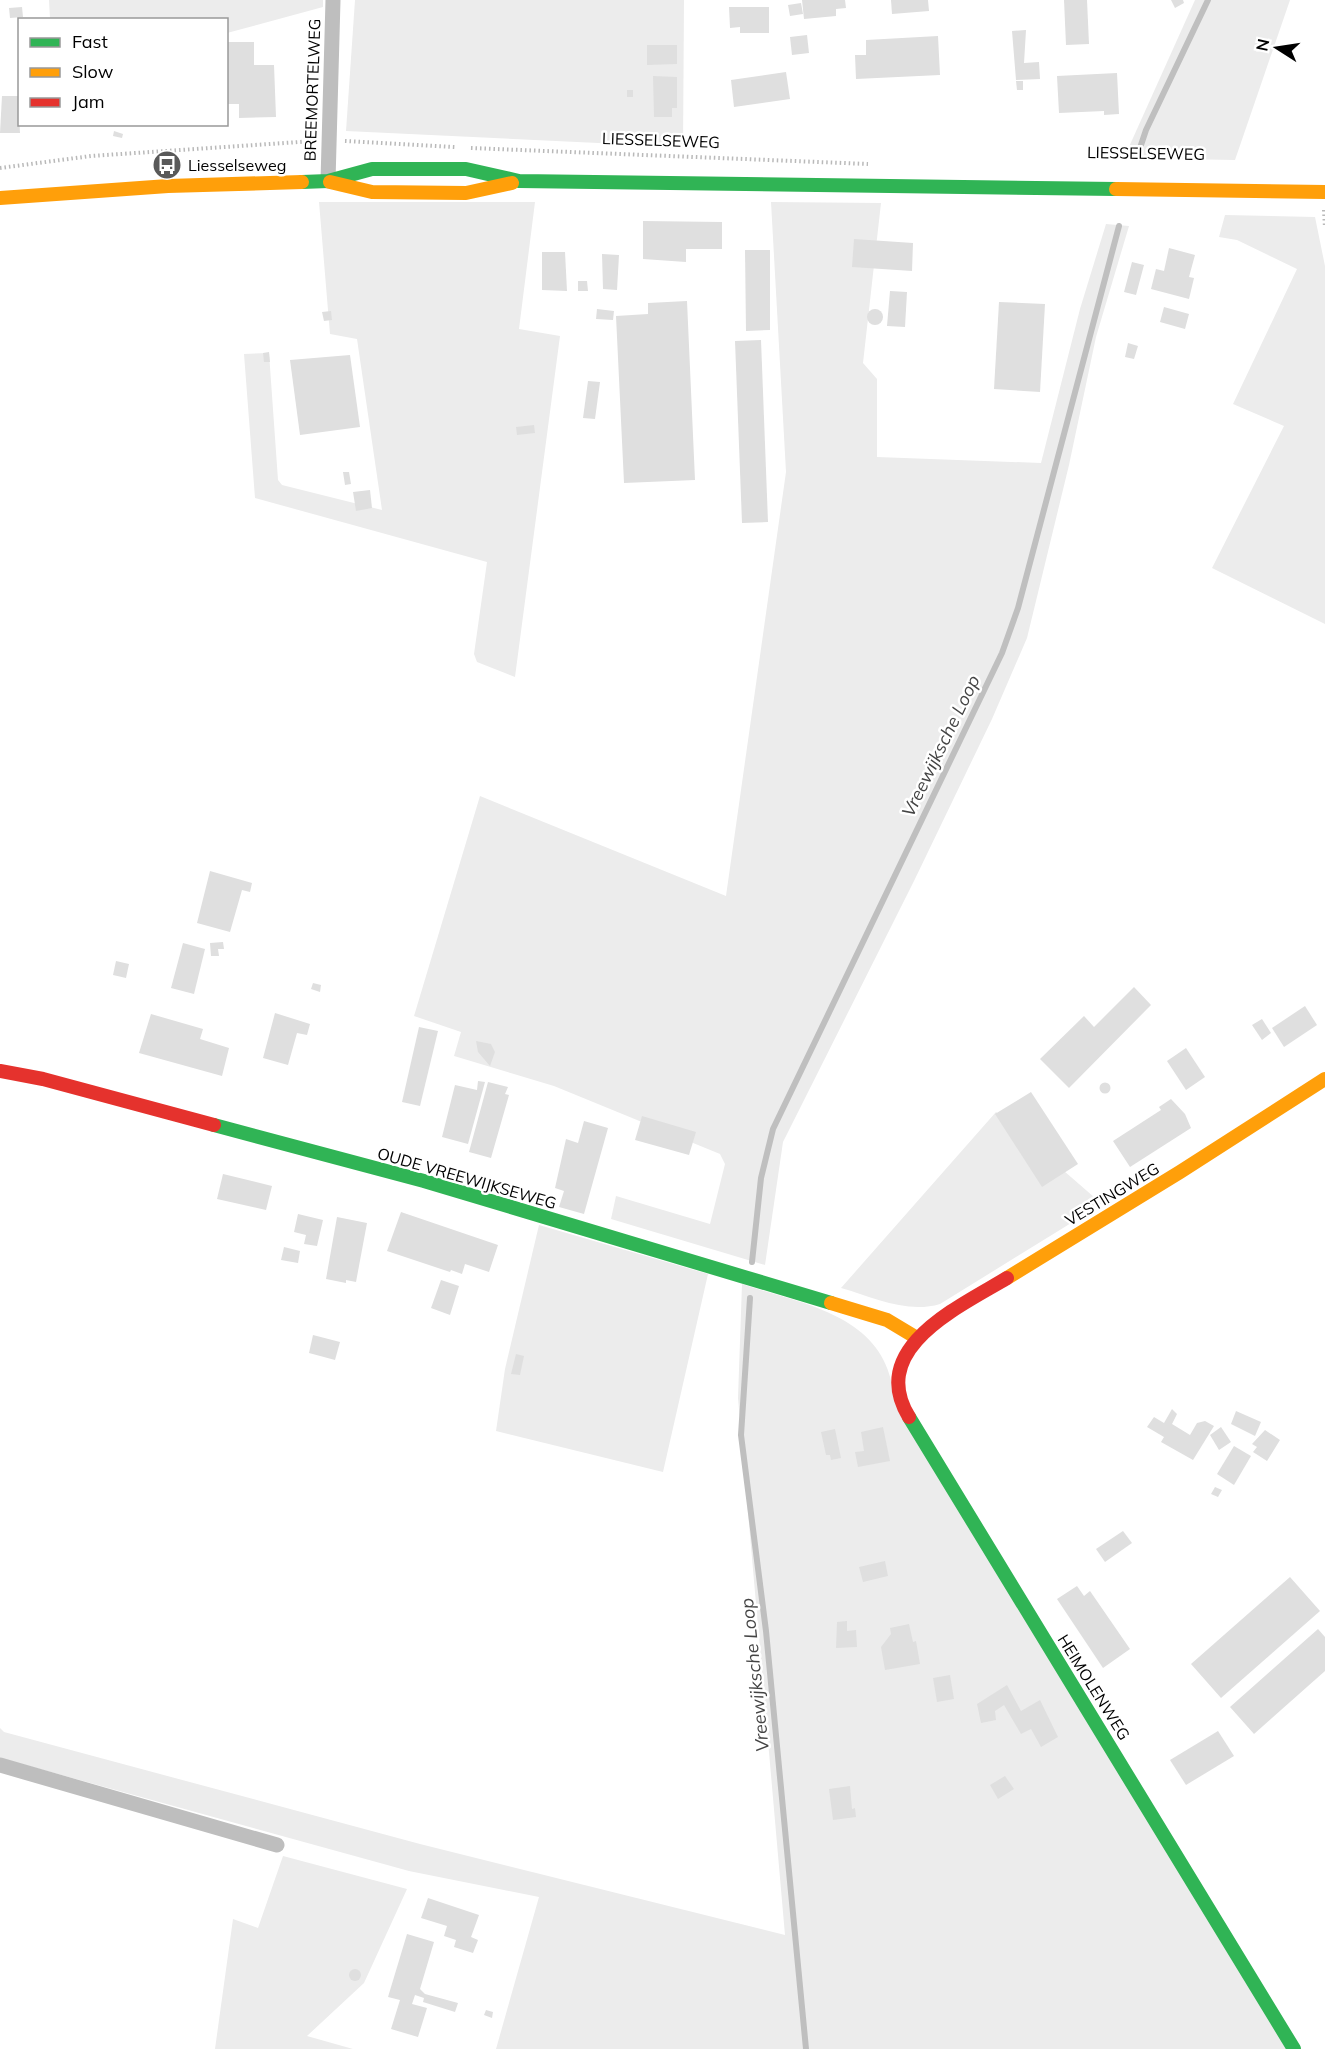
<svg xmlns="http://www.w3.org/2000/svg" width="1325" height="2049" font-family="Mulish,sans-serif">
	<rect width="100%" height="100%" fill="#fff"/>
	<g fill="#ececec">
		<polygon points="49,0 323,0 323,7 227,33 226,20 50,19"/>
		<polygon points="355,0 684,0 683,147 346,131"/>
		<polygon points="1195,0 1290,0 1235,160 1124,158"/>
		<polygon points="319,202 535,202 519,329 560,336 515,677 477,662 474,654 487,562 255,498 244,354 269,353 278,480 282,485 382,510 357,339 330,334"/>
		<polygon points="771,202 881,203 863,363 877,379 877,457 1041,463 1080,309 1106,224 1129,226 1096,337 1069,465 1027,638 992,719 914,881 783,1142 765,1265 611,1219 616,1196 710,1224 725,1164 720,1154 554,1086 454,1056 461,1032 414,1016 480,796 726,896 786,472"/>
		<polygon points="1225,215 1315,217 1325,266 1325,624 1212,568 1284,426 1233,404 1297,269 1237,240 1219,237"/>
		<path d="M996,1112l106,92 -162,100c-33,10 -67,-7 -99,-16z"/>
		<polygon points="539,1225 708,1274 663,1472 496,1431 505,1369"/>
		<path d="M742,1284c56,19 133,29 149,96l398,669h-793l43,-152 -130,-26 -409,-113v-30l4,4 416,112 365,91 -47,-537z"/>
		<polygon points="283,1856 407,1889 364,1983 307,2036 353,2049 215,2049 233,1919 258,1928"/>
	</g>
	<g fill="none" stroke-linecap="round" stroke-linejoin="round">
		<g stroke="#bfbfbf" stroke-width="6">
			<polyline points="1137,157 1146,130 1208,0"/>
			<polyline points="752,1262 761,1178 773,1129 1002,653 1018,608 1119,226"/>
			<polyline points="750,1298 741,1435 766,1631 806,2049"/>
		</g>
	</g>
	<g fill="#dfdfdf">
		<polygon points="802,0 845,0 846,8 836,9 836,16 804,19"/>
		<polygon points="891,0 928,0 929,11 892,14"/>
		<polygon points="1064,0 1087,0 1089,44 1066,45"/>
		<polygon points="1171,0 1183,0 1184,3 1175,8"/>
		<polygon points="801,3 803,14 790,16 788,5"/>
		<polygon points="22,7 23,17 10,18 9,8"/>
		<polygon points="729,7 769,7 769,33 740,33 740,27 730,28"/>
		<polygon points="1026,30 1024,63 1039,62 1040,79 1016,80 1012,31"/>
		<polygon points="807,35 809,53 792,55 790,37"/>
		<polygon points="938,36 940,75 856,79 855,55 866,55 866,40"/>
		<polygon points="226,42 254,42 254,65 274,65 276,117 239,118 239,104 226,104"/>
		<polygon points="647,45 677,45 677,64 647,65"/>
		<polygon points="786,72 790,99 734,107 731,80"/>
		<polygon points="1117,73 1119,114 1104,115 1104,111 1059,113 1057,76"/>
		<polygon points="653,76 677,77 677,108 672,108 672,117 654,117"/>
		<polygon points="1016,81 1023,81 1023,90 1017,90"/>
		<rect x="627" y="90" width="6" height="7"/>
		<polygon points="2,96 18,96 20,133 0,133"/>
		<polygon points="114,131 123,134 122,138 113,136"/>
		<polygon points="643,221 722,222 722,249 686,249 686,262 643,259"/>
		<polygon points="854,239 913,243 912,271 852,267"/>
		<polygon points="1169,248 1195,255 1189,277 1194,278 1189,299 1151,289 1156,269 1164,271"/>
		<polygon points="745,250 770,250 770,330 746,331"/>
		<polygon points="542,252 565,252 567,291 542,290"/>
		<polygon points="602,254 619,255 617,290 603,289"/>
		<polygon points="1132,262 1144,265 1136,295 1124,292"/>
		<polygon points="578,281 587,281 588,291 578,291"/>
		<polygon points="890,291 907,292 905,327 887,326"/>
		<polygon points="687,301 695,480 624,483 616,316 648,314 648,303"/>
		<polygon points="999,302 1045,304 1040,392 994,389"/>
		<polygon points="1164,307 1189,314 1185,329 1160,322"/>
		<polygon points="597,309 614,311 613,320 596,319"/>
		<circle cx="875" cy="317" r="8"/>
		<polygon points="331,311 332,320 324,321 322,312"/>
		<polygon points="761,340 768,522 742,523 735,341"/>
		<polygon points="1128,343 1138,346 1134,359 1125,357"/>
		<polygon points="269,352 270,362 264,362 263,353"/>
		<polygon points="350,355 360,427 300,435 290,360"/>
		<polygon points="588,381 600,382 595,419 583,418"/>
		<polygon points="534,425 535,433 517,435 516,427"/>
		<polygon points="343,472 349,472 351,484 345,485"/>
		<polygon points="370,490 372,508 356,511 353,492"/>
		<polygon points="210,871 252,883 250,892 242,890 230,932 197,923"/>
		<polygon points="223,942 224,949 218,949 219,956 211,956 210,943"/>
		<polygon points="183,943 205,949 194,994 171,988"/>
		<polygon points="116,961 129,964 126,978 113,975"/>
		<polygon points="313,983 321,985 320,992 311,989"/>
		<polygon points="1134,987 1151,1005 1069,1088 1040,1059 1084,1016 1094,1027"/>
		<polygon points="1305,1006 1317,1025 1284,1047 1272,1028"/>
		<polygon points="275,1013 310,1024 307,1035 297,1033 288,1065 263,1058"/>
		<polygon points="151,1014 203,1029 200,1039 229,1048 222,1076 139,1053"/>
		<polygon points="1262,1019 1271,1033 1262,1040 1252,1025"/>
		<polygon points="419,1027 438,1031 420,1106 402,1102"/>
		<polygon points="476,1041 491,1044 495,1052 490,1066 478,1052"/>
		<polygon points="1186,1048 1205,1077 1186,1090 1167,1061"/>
		<polygon points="478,1081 485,1082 468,1144 442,1137 455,1085 477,1090"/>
		<polygon points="488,1082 508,1087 505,1094 509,1095 491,1158 469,1152"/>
		<circle cx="1105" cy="1088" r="5.5"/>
		<polygon points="1031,1092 1078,1164 1042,1187 995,1114"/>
		<polygon points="1171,1099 1185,1114 1191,1128 1130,1167 1113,1141 1161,1110 1159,1107"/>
		<polygon points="642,1116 696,1132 689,1155 635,1140"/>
		<polygon points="584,1121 608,1128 584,1214 559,1207 564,1191 555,1188 566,1139 578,1143"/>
		<polygon points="223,1174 272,1186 266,1210 217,1199"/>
		<polygon points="401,1212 498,1245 489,1272 465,1264 462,1274 451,1270 450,1272 387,1251"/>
		<polygon points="298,1214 323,1220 317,1246 304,1244 306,1235 294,1232"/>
		<polygon points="337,1217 367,1223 356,1282 346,1280 346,1283 326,1279"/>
		<polygon points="284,1247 300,1251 298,1263 281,1260"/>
		<polygon points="441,1280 459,1286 450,1315 431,1308"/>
		<polygon points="313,1335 340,1342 335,1360 309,1353"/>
		<polygon points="516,1354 524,1356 520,1375 511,1374"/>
		<polygon points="1172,1409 1177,1414 1172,1424 1190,1435 1197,1423 1205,1421 1214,1426 1193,1460 1161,1442 1164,1437 1147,1427 1154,1417 1164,1423"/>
		<polygon points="1236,1411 1261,1422 1255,1436 1231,1424"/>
		<polygon points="883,1427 890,1461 858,1467 855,1452 864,1451 861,1432"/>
		<polygon points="1221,1427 1231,1442 1219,1450 1210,1435"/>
		<polygon points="835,1429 841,1458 831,1460 830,1455 826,1455 821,1432"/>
		<polygon points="1265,1430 1280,1440 1267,1461 1253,1452 1257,1447 1252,1444"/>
		<polygon points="1234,1446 1251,1456 1234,1485 1217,1474"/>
		<polygon points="1215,1487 1222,1490 1218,1497 1211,1494"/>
		<polygon points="1123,1531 1132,1543 1105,1562 1096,1549"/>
		<polygon points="885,1561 888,1576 863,1582 859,1567"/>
		<polygon points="1290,1577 1320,1611 1221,1698 1191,1664"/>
		<polygon points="1077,1586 1084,1596 1090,1591 1130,1649 1103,1668 1057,1599"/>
		<polygon points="847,1621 847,1631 856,1630 857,1647 836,1648 837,1622"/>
		<polygon points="909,1624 913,1642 916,1641 920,1664 885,1670 881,1647 891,1634 890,1628"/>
		<polygon points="1318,1629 1325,1637 1325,1671 1254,1734 1230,1707"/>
		<polygon points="950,1675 954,1699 937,1702 933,1678"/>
		<polygon points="1007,1685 1021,1711 1040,1700 1058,1737 1041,1747 1031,1729 1021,1734 1004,1705 995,1711 996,1720 981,1723 977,1704"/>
		<polygon points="1218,1731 1234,1756 1186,1785 1170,1760"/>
		<polygon points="1005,1776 1014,1789 998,1799 990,1785"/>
		<polygon points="850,1786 852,1809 855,1808 856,1817 833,1820 829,1789"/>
		<polygon points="428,1898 479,1915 471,1937 478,1940 473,1953 454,1947 456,1940 444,1936 447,1926 421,1918"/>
		<polygon points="407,1934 434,1942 420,1989 425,1994 458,2003 455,2012 423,2002 424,1998 415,1995 412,2004 427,2008 418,2037 391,2029 400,2000 388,1997"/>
		<circle cx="355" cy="1975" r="6"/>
		<polygon points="486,2010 493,2012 492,2018 484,2015"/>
	</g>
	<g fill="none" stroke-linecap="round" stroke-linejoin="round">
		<g stroke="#b9b9b9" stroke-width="4" stroke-dasharray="1.5 3" stroke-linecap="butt">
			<polyline points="345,141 455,147"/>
			<polyline points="471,148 868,164"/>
			<polyline points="0,168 91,156 314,141"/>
			<polyline points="1324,210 1325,228"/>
		</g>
		<g stroke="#bebebe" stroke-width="15">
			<polyline points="328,181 333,0"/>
			<polyline points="0,1765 277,1845"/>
		</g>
		<g stroke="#30b455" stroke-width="14">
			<polyline points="302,182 328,181 372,169 466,169 519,181 1116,189"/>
			<polyline points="214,1125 424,1181 831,1303"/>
			<polyline points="909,1417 1294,2049"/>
		</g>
		<g stroke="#ff9f0a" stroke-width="14">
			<polyline points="330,182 372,192 466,193 512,183"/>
			<polyline points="1116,189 1325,192"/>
			<polyline points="0,198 168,186 302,182"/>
			<polyline points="1007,1278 1180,1172 1325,1079"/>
			<polyline points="831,1303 887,1320 917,1338"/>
		</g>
		<g stroke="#e5322d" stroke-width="14">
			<polyline points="0,1071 43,1079 214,1125"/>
			<path d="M909,1417c-42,-69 50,-110 98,-139"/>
		</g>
	</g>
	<defs>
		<g id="bus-disc" transform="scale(1.5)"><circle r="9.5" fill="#595959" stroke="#fff"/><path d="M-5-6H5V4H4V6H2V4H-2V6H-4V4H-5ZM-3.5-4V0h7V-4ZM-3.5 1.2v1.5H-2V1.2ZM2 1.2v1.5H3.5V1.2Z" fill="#fff"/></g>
	</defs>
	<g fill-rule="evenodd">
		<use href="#bus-disc" x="167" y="165"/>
	</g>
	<g text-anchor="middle" stroke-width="5" stroke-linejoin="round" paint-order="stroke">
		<g font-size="16" fill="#000" stroke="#fff">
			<text transform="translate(312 90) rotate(-88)" y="6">BREEMORTELWEG</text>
			<text transform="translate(661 140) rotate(2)" y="6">LIESSELSEWEG</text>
			<text transform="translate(1146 153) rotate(1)" y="6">LIESSELSEWEG</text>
			<text transform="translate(467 1178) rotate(16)" y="6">OUDE VREEWIJKSEWEG</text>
			<text transform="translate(1112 1194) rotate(-31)" y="6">VESTINGWEG</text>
			<text transform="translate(1094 1687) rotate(58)" y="6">HEIMOLENWEG</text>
		</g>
		<g font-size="16" fill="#000" stroke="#fff" text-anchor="start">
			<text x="188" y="171">Liesselseweg</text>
		</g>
		<g font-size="18" font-style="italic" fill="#444" stroke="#fff">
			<text transform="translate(941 746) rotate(-64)" y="6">Vreewijksche Loop</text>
			<text transform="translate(755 1675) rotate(-96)" y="6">Vreewijksche Loop</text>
		</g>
	</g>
	<rect x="18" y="18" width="210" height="108" fill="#ffffff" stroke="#999999" stroke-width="1.5"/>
	<rect x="30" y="38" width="30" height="9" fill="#30b455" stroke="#999999" stroke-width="1.5"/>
	<text x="72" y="48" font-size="18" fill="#000000">Fast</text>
	<rect x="30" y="68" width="30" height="9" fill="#ff9f0a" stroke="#999999" stroke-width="1.5"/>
	<text x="72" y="78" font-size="18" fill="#000000">Slow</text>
	<rect x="30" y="98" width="30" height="9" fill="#e5322d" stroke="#999999" stroke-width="1.5"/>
	<text x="72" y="108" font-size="18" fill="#000000">Jam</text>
	<g transform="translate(1277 48) rotate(282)" stroke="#ffffff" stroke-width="4.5" paint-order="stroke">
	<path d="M0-4.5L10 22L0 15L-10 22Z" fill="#000000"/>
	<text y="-9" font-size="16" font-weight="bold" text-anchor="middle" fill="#000000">N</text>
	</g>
</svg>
